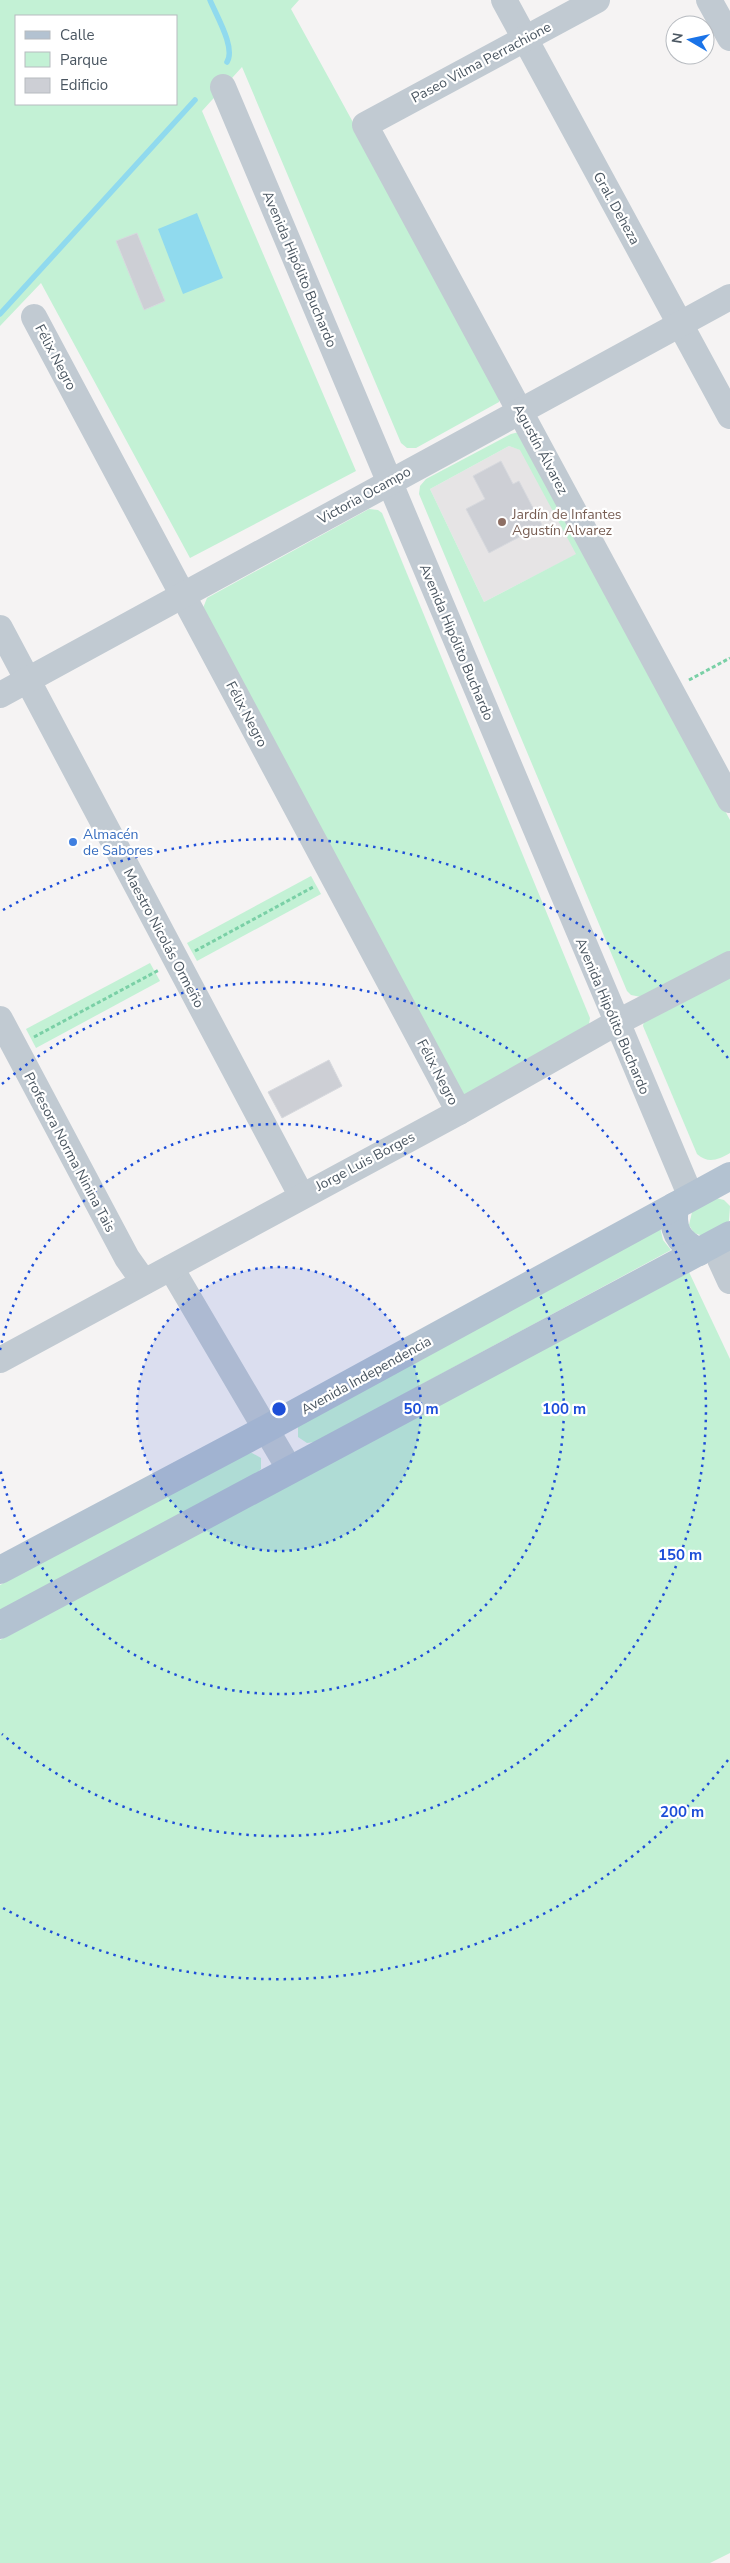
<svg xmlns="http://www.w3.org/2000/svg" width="730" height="2563" font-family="'Nunito Sans',sans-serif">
	<rect width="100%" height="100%" fill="#f5f3f3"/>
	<polygon fill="#e6e4e5" points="509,446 521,450 577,554 484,602 430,489"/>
	<g fill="#c3f1d5" fill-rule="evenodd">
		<path d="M0,0h299l-8,9 208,380v13l-83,46h-9l-6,-5 -159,-376 -40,44 154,360 -166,87 -149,-275 -41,43zM16,16h160v88h-160z"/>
		<path d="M519,432l69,122 142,266v132l-89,45 -10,-2 -4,-4 -208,-497 1,-8 6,-7 85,-45zM509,446l11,4 56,104 -92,48 -54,-113z"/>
		<polygon points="369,509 378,510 382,513 590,1018 589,1024 464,1097 203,608 207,598"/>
		<polygon points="311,876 321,894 197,961 187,943"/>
		<polygon points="150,963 160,981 36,1048 26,1029"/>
		<path d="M730,972v181c-12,7 -22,11 -33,1l-54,-128 1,-5z"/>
		<polygon points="716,1198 724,1200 730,1206 729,1221 703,1236 694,1233 689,1225 692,1212"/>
		<polygon points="660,1227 663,1240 671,1250 315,1442 307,1443 298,1437 298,1426"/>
		<polygon points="688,1270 730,1359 730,2553 710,2563 0,2563 0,1640"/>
		<polygon points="252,1453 261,1458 261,1469 258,1472 0,1611 0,1585 244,1454"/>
	</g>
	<polygon fill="#90daee" points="197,213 223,278 183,294 158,229"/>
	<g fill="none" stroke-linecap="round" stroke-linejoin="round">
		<g stroke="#90daee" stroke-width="5.5">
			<path d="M210,0c6,15 26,48 17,62"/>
			<polyline points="0,314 195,100"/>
		</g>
	</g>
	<g fill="#cdcfd5" stroke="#d7d9de">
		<polygon points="137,233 165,301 144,310 116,241"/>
		<polygon points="501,461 513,484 519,481 542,525 489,553 466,509 485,499 473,476"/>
		<polygon points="329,1060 342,1086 282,1118 268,1092"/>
	</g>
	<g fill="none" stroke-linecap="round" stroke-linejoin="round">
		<g stroke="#7ad0a6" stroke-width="3" stroke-dasharray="4 2.5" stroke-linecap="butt">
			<polyline points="689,680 730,658"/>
			<polyline points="195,951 315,886"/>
			<polyline points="34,1037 159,970"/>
		</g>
		<g stroke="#c1cad2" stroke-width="26">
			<polyline points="504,0 730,416"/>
			<polyline points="597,0 365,125 730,800"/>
			<polyline points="709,0 730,38"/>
			<polyline points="223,87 691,1197"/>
			<polyline points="34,317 459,1112"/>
			<polyline points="0,628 301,1195"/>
			<polyline points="0,695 730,297"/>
			<polyline points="0,1019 127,1258 144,1282"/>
			<polyline points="713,1244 730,1281"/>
			<polyline points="171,1268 290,1470"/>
			<polyline points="0,1360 459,1112 616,1023 730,964"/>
		</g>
		<g stroke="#b3c2d1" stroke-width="28">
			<path d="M675,1206c-4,23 3,36 24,46"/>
			<polyline points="0,1570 266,1429 730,1176"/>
			<polyline points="0,1625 730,1235"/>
		</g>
	</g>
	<circle cx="279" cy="1409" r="142" fill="#1d4ed8" fill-opacity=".12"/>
	<g fill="none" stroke="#1d4ed8" stroke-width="2.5" stroke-dasharray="2.5 5">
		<circle cx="279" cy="1409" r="142"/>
		<path d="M0 1350A285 285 0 1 1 0 1468"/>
		<path d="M2 1084A427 427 0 1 1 2 1734"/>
		<path d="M728 1760A570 570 0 0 1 3 1908M3 910A570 570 0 0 1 728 1058"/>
	</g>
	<circle fill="#8d6e63" stroke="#fff" stroke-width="2" cx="502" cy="522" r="5"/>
	<circle fill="#3f7fe0" stroke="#fff" stroke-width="2" cx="73" cy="842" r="5"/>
	<g text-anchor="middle" stroke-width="4.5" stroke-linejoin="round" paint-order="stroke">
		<g font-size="14" fill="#4a5661" stroke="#fff">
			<text transform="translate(481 62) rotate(-28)" y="5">Paseo Vilma Perrachione</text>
			<text transform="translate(617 208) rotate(61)" y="5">Gral. Deheza</text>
			<text transform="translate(300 269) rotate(67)" y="5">Avenida Hipólito Buchardo</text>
			<text transform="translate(56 357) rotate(62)" y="5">Félix Negro</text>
			<text transform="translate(541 449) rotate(62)" y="5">Agustín Álvarez</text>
			<text transform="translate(364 495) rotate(-29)" y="5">Victoria Ocampo</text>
			<text transform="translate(457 642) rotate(67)" y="5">Avenida Hipólito Buchardo</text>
			<text transform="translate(247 714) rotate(62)" y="5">Félix Negro</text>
			<text transform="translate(164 938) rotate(62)" y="5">Maestro Nicolás Ormeño</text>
			<text transform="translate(613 1016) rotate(67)" y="5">Avenida Hipólito Buchardo</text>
			<text transform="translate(438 1072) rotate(62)" y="5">Félix Negro</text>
			<text transform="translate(70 1152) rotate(62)" y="5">Profesora Norma Ninina Tais</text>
			<text transform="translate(365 1161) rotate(-28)" y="5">Jorge Luis Borges</text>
			<text transform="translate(366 1375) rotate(-29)" y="5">Avenida Independencia</text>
		</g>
		<g font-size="14" fill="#785e54" stroke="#fff" text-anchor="start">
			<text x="512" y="519">Jardín de Infantes<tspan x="512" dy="16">Agustín Alvarez</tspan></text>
		</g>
		<g font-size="14" fill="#366cbe" stroke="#fff" text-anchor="start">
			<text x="83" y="839">Almacén<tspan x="83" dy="16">de Sabores</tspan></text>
		</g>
	</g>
	<circle cx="279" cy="1409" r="8" fill="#1d4ed8" stroke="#fff" stroke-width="2.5"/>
	<g font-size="15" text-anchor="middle" font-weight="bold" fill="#1d4ed8" stroke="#fff" stroke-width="4.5" stroke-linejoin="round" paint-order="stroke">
		<text x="421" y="1414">50 m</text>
		<text x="564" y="1414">100 m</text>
		<text x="680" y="1560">150 m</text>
		<text x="682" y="1817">200 m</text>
	</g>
	<rect x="15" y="15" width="162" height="90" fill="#ffffff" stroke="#b7bbc0"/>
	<rect x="25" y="31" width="25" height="8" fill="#b3c2d1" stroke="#b7bbc0"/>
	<text x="60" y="40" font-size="15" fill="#4a5661">Calle</text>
	<rect x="25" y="52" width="25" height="15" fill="#c3f1d5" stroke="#b7bbc0"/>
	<text x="60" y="65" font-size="15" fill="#4a5661">Parque</text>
	<rect x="25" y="78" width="25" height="15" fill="#cdcfd5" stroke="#b7bbc0"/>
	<text x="60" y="90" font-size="15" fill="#4a5661">Edificio</text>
	<g transform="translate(690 40) rotate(279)"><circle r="24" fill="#ffffff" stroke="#b7bbc0"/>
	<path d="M0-4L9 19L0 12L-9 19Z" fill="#1a73e8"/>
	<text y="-8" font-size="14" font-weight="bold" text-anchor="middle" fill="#4a5661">N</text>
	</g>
</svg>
